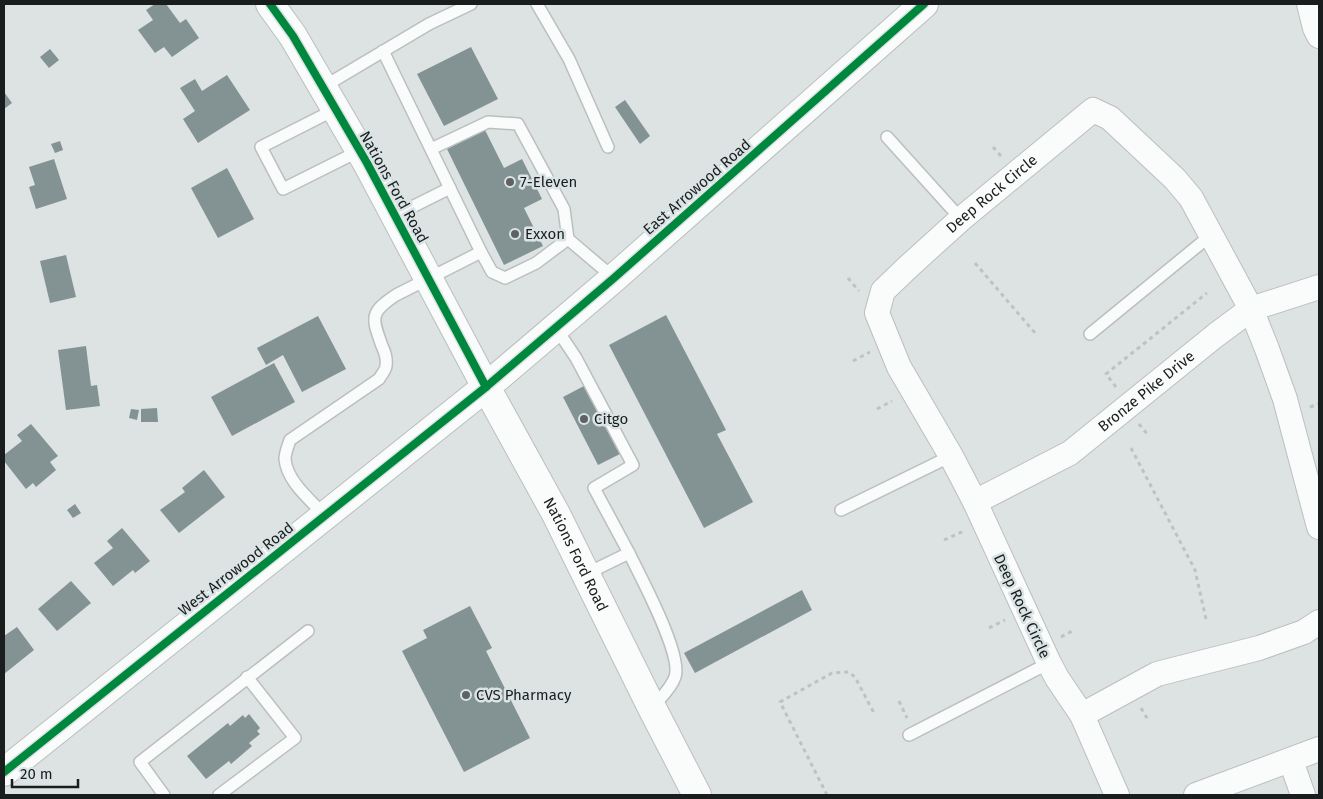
<svg xmlns="http://www.w3.org/2000/svg" width="1323" height="799" font-family="'Fira Sans',sans-serif">
	<rect width="100%" height="100%" fill="#dde2e3"/>
	<g fill="#839293">
		<polygon points="155,4 166,4 180,23 186,19 199,38 172,57 164,47 155,53 138,30 153,20 146,10"/>
		<polygon points="471,47 498,99 444,126 417,74"/>
		<polygon points="50,49 59,60 49,68 40,57"/>
		<polygon points="227,75 250,110 198,143 183,119 195,111 180,88 195,79 202,91"/>
		<polygon points="4,92 12,103 4,109"/>
		<polygon points="625,100 650,136 640,144 615,107"/>
		<polygon points="485,130 504,168 522,159 542,199 524,208 543,246 504,265 447,149"/>
		<polygon points="60,141 63,150 55,153 51,144"/>
		<polygon points="54,159 67,199 36,209 29,187 35,185 29,167"/>
		<polygon points="227,168 254,219 218,238 191,188"/>
		<polygon points="66,255 76,297 50,303 40,261"/>
		<polygon points="666,315 726,430 717,434 753,502 704,528 609,345"/>
		<polygon points="318,316 346,369 302,392 283,355 266,365 257,348"/>
		<polygon points="86,346 91,386 97,385 100,406 66,410 58,350"/>
		<polygon points="274,363 295,402 232,436 211,397"/>
		<polygon points="584,386 620,454 598,465 563,397"/>
		<polygon points="157,408 158,422 141,422 141,409"/>
		<polygon points="131,409 139,410 137,420 129,418"/>
		<polygon points="31,424 58,456 50,462 56,470 36,487 33,483 26,489 4,461 4,455 22,441 17,435"/>
		<polygon points="204,470 225,497 179,533 160,510 185,492 182,488"/>
		<polygon points="75,504 81,513 73,518 67,510"/>
		<polygon points="122,528 150,561 135,573 133,570 113,586 94,563 113,548 107,541"/>
		<polygon points="71,581 91,603 57,631 38,609"/>
		<polygon points="802,590 812,610 695,673 684,653"/>
		<polygon points="470,606 492,648 486,651 530,738 464,772 402,651 427,638 423,630"/>
		<polygon points="17,627 34,650 4,674 4,636"/>
		<polygon points="249,714 260,728 257,731 260,734 249,743 252,746 231,764 229,761 206,779 187,756 228,723 230,726 243,715 245,718"/>
	</g>
	<g fill="none" stroke-linecap="round" stroke-linejoin="round">
		<g stroke="#bbbfbf" stroke-width="14">
			<g id="lane">
				<polyline points="537,4 569,59 608,147"/>
				<polyline points="323,87 429,24 471,4"/>
				<polyline points="336,109 261,147 283,189 359,151"/>
				<polyline points="887,137 961,219"/>
				<polyline points="431,149 488,122 518,124 564,209 568,239"/>
				<polyline points="394,216 450,188"/>
				<polyline points="481,252 492,272 505,278 536,263 568,239 614,278"/>
				<polyline points="556,328 576,358 633,465 594,488 629,553"/>
				<polyline points="1090,334 1211,235"/>
				<polyline points="841,510 951,456"/>
				<path d="M325,516c-14,-16 -38,-34 -40,-57 0,-6 3,-13 5,-19l89,-61c2,-4 7,-9 7,-13 1,-7 -1,-14 -4,-20 -10,-28 -13,-33 14,-51l85,-43 -98,-201"/>
				<path d="M586,574l43,-21c11,23 54,102 46,124 -4,12 -15,21 -23,31"/>
				<polyline points="909,735 1049,663"/>
				<polyline points="164,795 140,762 308,631"/>
				<polyline points="219,795 295,738 247,677"/>
			</g>
		</g>
		<g stroke="#bbbfbf" stroke-width="26">
			<g id="street">
				<polyline points="1309,4 1315,28 1319,36"/>
				<path id="s1" d="M975,502l95,-49 146,-118 35,-26 68,-22"/>
				<polyline points="1082,715 1157,674 1259,648 1304,632 1319,622"/>
				<polyline points="1291,761 1303,795"/>
				<path id="s2" d="M1117,795l-35,-80 -25,-37 -8,-15 -74,-161 -24,-46 -52,-89 -22,-54 6,-22 25,-24 53,-48 132,-109 17,8 65,61 16,19 60,111 16,40 18,50 34,128"/>
				<polyline points="1196,795 1319,749"/>
			</g>
		</g>
		<g stroke="#bbbfbf" stroke-width="30">
			<g id="secondary">
				<path id="s3" d="M270,4l23,32 74,127 119,224 70,127 96,194 45,87"/>
				<polyline points="4,772 486,387 614,278 924,4"/>
			</g>
		</g>
		<g stroke="#bfc2c2" stroke-width="3" stroke-dasharray="4 4" stroke-linecap="butt">
			<polyline points="993,147 1001,156"/>
			<polyline points="975,263 1035,333"/>
			<polyline points="848,278 859,291"/>
			<polyline points="853,361 870,352"/>
			<polyline points="1116,387 1106,374 1207,293"/>
			<polyline points="1310,407 1319,404"/>
			<polyline points="877,409 892,401"/>
			<polyline points="1139,424 1148,435"/>
			<polyline points="1131,448 1195,570 1206,619"/>
			<polyline points="944,540 964,531"/>
			<polyline points="989,628 1005,620"/>
			<polyline points="1061,637 1074,630"/>
			<polyline points="899,701 907,718"/>
			<polyline points="1141,708 1148,720"/>
			<polyline points="827,795 780,702 832,673 849,672 855,677 874,713"/>
		</g>
		<use href="#lane" stroke="#fafbfb" stroke-width="11"/>
		<use href="#street" stroke="#fafbfb" stroke-width="24"/>
		<use href="#secondary" stroke="#fafbfb" stroke-width="28"/>
		<g stroke="#dbe4e5" stroke-width="11">
			<g id="cycleway">
				<polyline points="270,4 293,36 367,163 486,387"/>
				<polyline points="4,772 486,387 614,278 924,4"/>
			</g>
		</g>
		<use href="#cycleway" stroke="#00873e" stroke-width="8"/>
	</g>
	<g fill="#5e6262" stroke="#dbe4e5" stroke-width="2">
		<circle cx="510" cy="182" r="5"/>
		<circle cx="515" cy="234" r="5"/>
		<circle cx="584" cy="419" r="5"/>
		<circle cx="466" cy="695" r="5"/>
	</g>
	<g text-anchor="middle" stroke-width="5" stroke-linejoin="round" paint-order="stroke">
		<g font-size="15" fill="#1a1d1d" stroke="#dbe4e5" text-anchor="start">
			<text x="520" y="187">7-Eleven</text>
			<text x="525" y="239">Exxon</text>
			<text x="594" y="424">Citgo</text>
			<text x="476" y="700">CVS Pharmacy</text>
		</g>
		<g font-size="15" fill="#1a1d1d" stroke="#dbe4e5">
			<text transform="translate(394 187) rotate(61)" y="5">Nations Ford Road</text>
			<text transform="translate(697 187) rotate(-41)" y="5">East Arrowood Road</text>
			<text dy="5" stroke="none"><textPath href="#s2" startOffset="708">Deep Rock Circle</textPath></text>
			<text dy="5" stroke="none"><textPath href="#s1" startOffset="205">Bronze Pike Drive</textPath></text>
			<text dy="5" stroke="none"><textPath href="#s3" startOffset="630">Nations Ford Road</textPath></text>
			<text transform="translate(236 569) rotate(-38)" y="5">West Arrowood Road</text>
			<text transform="translate(1022 606) rotate(65)" y="5">Deep Rock Circle</text>
		</g>
	</g>
	<rect width="1323" height="799" fill="none" stroke="#1a1d1d" stroke-width="10"/>
	<path d="M12 779v8h66v-8" fill="none" stroke="#1a1d1d" stroke-width="2.5"/>
	<text x="20" y="779" font-size="15" fill="#1a1d1d" stroke="#dbe4e5" stroke-width="4" paint-order="stroke">20 m</text>
</svg>
